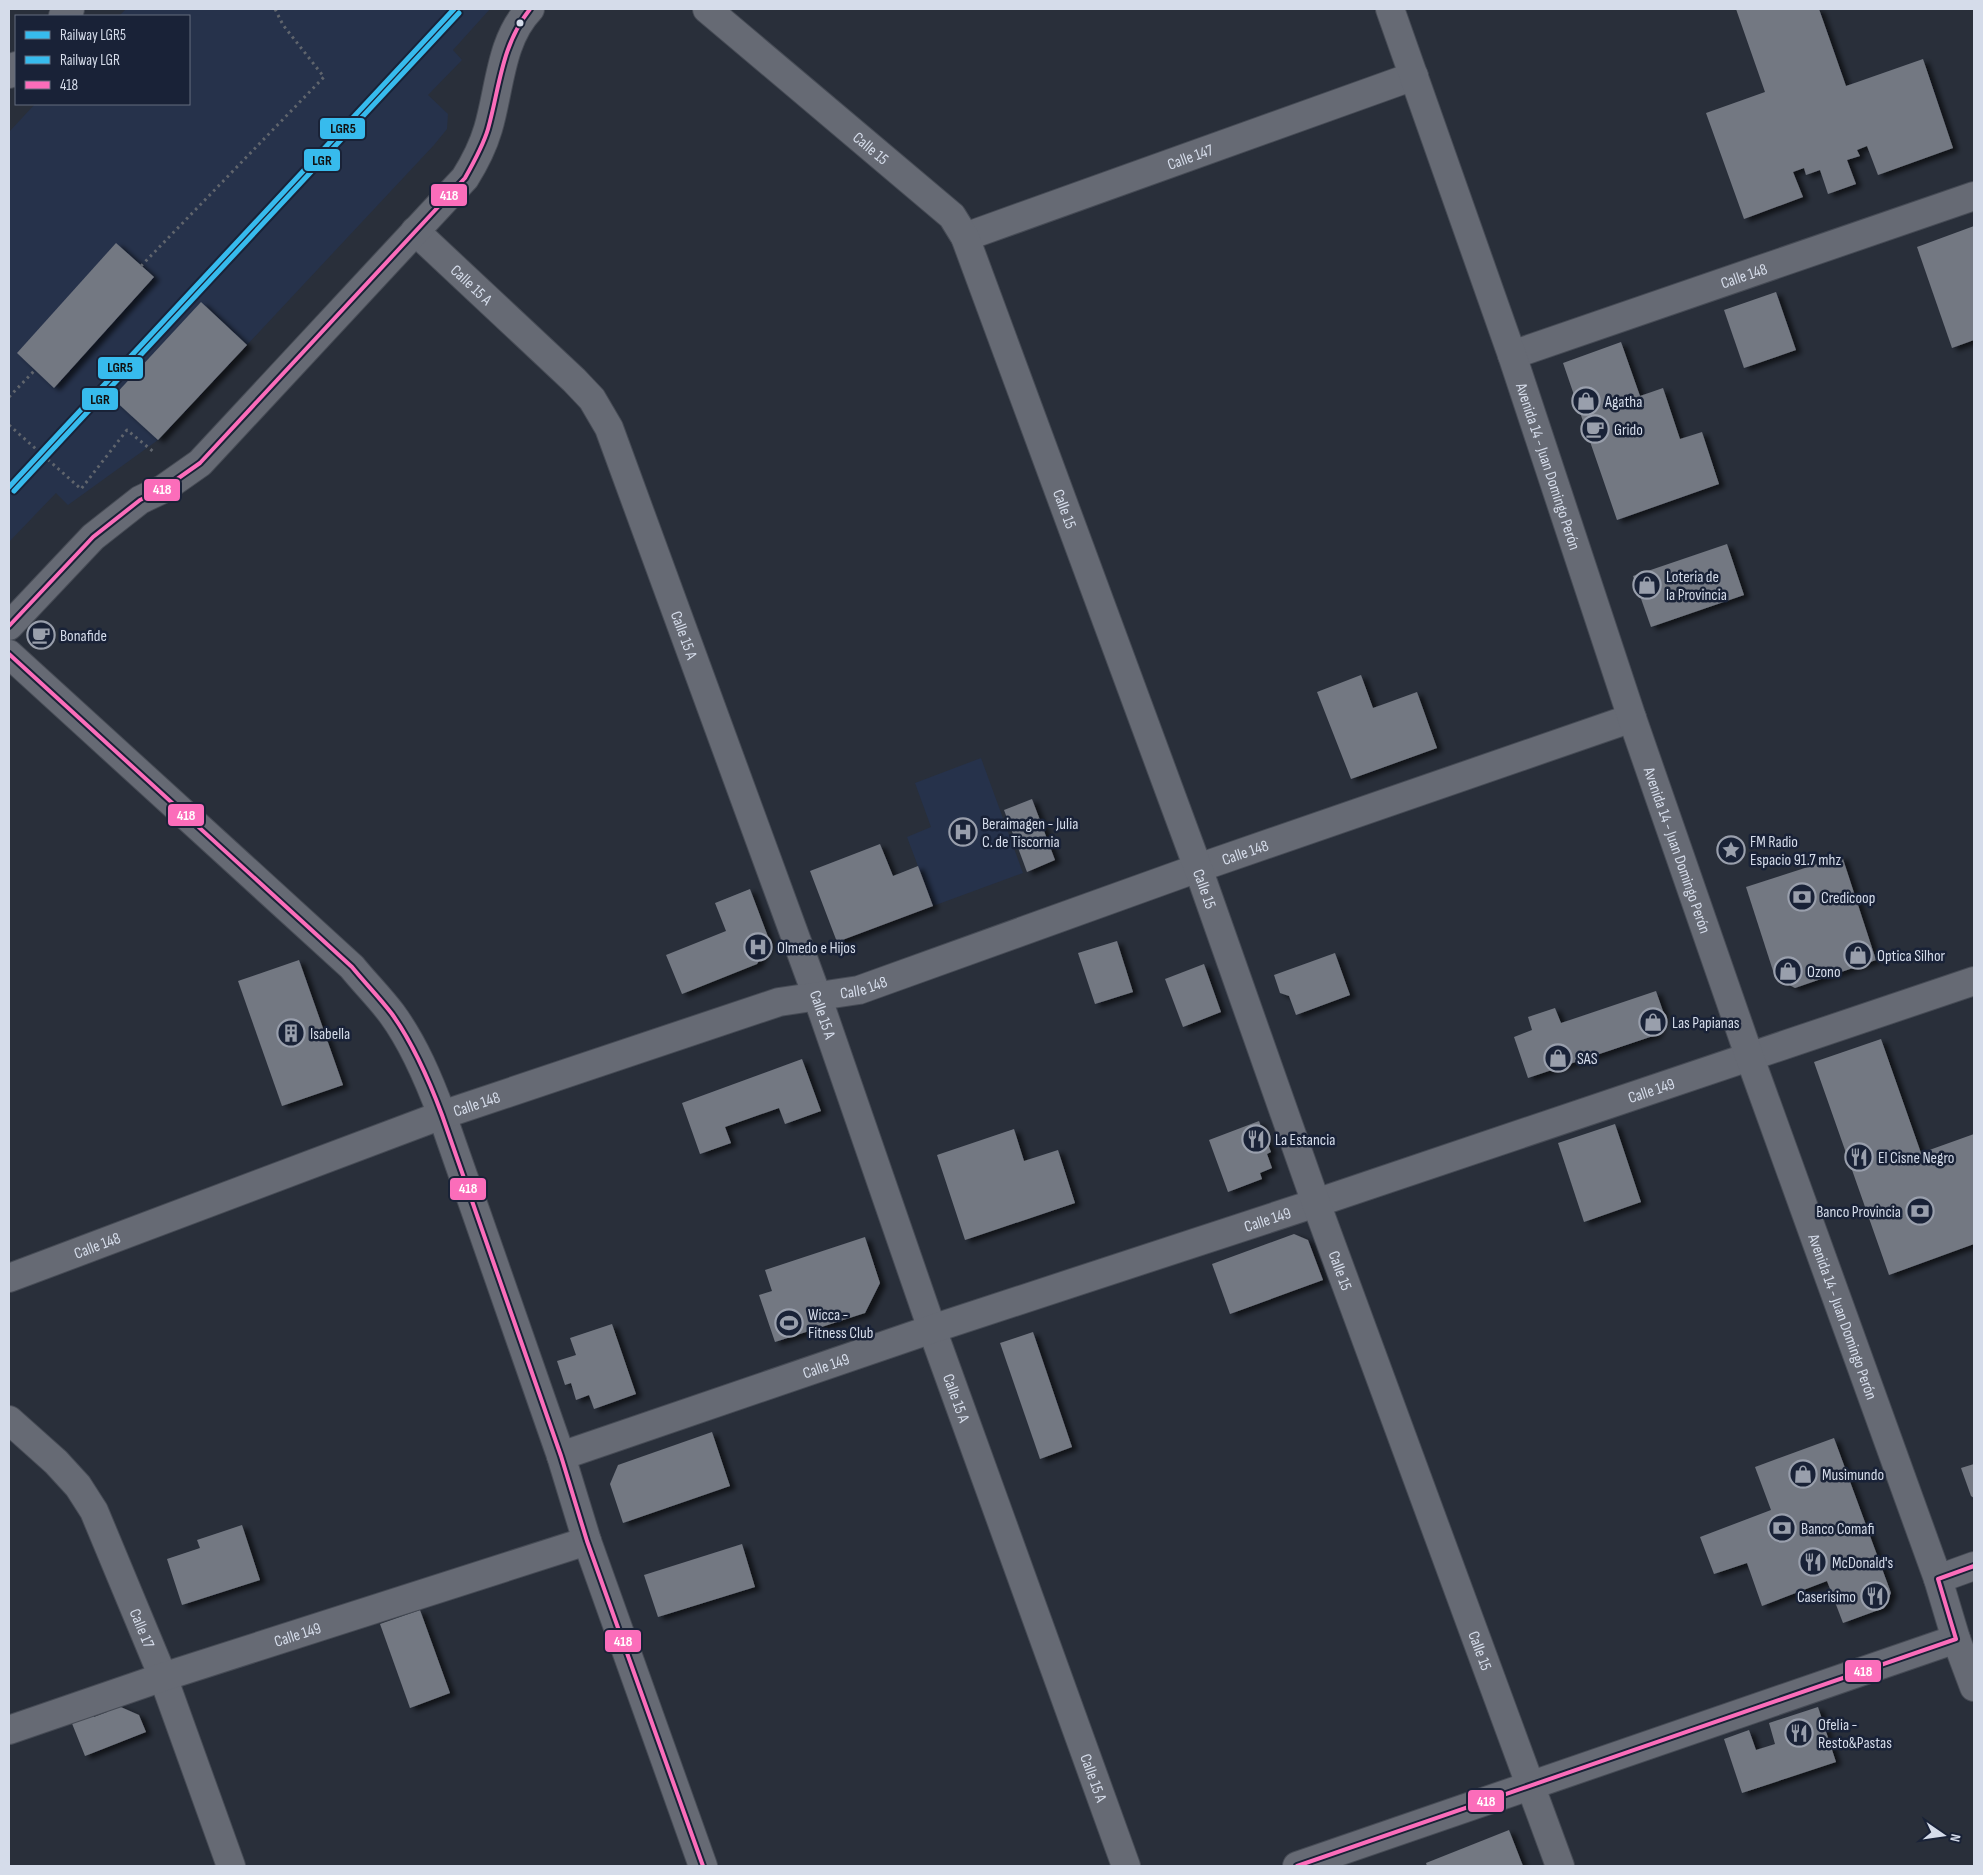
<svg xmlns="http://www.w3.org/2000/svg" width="1983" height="1875" font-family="'Sofia Sans Condensed',sans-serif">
	<defs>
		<filter id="shadow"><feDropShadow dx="5.5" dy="3" stdDeviation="2.5" flood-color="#0009"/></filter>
	</defs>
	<rect width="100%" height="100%" fill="#292f3a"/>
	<g fill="#26324b">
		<polygon points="126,9 490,9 453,50 462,60 428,95 448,114 447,129 434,145 158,440 68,505 56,493 9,542 9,132 35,104 189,104 189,16 119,16"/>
		<polygon points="981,758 1023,873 933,906 907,837 931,827 915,783"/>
	</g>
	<g fill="#737882" filter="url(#shadow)">
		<polygon points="1736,9 1819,9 1846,86 1923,59 1953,148 1878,175 1867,146 1857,150 1860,156 1847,160 1856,184 1828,194 1820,170 1806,175 1804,168 1793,172 1803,197 1744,219 1706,113 1765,92"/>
		<polygon points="1974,226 1974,340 1952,348 1917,247"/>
		<polygon points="116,243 154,277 54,388 17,353"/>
		<polygon points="1776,292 1796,350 1744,368 1724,310"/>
		<polygon points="201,302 247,345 158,440 112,398"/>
		<polygon points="1621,342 1640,396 1663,388 1680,439 1702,432 1719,484 1617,520 1563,363"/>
		<polygon points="1727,544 1744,595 1651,627 1633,576"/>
		<polygon points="1361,675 1373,708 1417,692 1437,748 1351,779 1317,692"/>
		<polygon points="1032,799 1055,860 1027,872 1004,810"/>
		<polygon points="880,844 893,876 918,866 933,906 837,942 810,871"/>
		<polygon points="1842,856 1876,960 1795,988 1775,977 1746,887"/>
		<polygon points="750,889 770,942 757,964 682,994 666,955 726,931 715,903"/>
		<polygon points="1117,941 1133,992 1095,1004 1078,953"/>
		<polygon points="1335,953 1350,995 1296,1015 1289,996 1280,993 1274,975"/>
		<polygon points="299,960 343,1085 282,1106 238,981"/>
		<polygon points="1204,964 1221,1012 1183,1027 1165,979"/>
		<polygon points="1656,991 1664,1014 1656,1035 1528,1078 1514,1037 1532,1030 1528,1017 1555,1008 1561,1023"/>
		<polygon points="1881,1039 1921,1153 1974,1134 1974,1244 1889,1275 1814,1062"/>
		<polygon points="802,1059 821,1111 785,1124 779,1108 725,1127 731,1143 700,1154 682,1103"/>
		<polygon points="1259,1121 1271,1152 1267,1154 1272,1168 1260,1173 1262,1179 1228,1192 1209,1140"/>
		<polygon points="1615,1124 1641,1202 1584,1222 1558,1143"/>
		<polygon points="1014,1129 1024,1161 1058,1150 1075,1203 965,1240 937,1155"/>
		<polygon points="1294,1234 1308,1240 1323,1280 1230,1314 1212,1264"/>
		<polygon points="865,1237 880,1283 865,1313 775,1342 759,1295 772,1291 765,1270"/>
		<polygon points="612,1324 636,1394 594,1409 589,1395 576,1400 571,1383 565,1385 557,1361 576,1355 570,1338"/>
		<polygon points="1033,1332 1072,1447 1040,1459 1000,1343"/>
		<polygon points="712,1432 730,1486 623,1523 610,1484 618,1465"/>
		<polygon points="1834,1438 1891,1593 1884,1608 1843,1623 1827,1581 1762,1606 1747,1563 1714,1574 1700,1537 1771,1510 1755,1467"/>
		<polygon points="1974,1464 1974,1498 1971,1496 1961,1468"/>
		<polygon points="242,1525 260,1580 182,1605 167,1559 200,1548 197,1540"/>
		<polygon points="742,1544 755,1587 658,1617 644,1575"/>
		<polygon points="420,1610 450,1693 410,1708 380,1624"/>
		<polygon points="114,1704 139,1715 146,1732 85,1756 71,1721 93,1713 94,1717 107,1712 105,1707"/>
		<polygon points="1818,1707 1836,1762 1742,1793 1724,1739 1749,1730 1756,1750 1775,1744 1769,1723"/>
		<polygon points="1509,1830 1523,1866 1427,1866 1426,1863"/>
	</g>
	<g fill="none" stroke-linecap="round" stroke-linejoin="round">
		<g stroke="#464b55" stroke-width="30">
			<g id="pedestrian">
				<path id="s1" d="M965,237l449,-161"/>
			</g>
		</g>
		<g stroke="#464b55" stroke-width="30">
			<g id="minor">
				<polyline points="63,16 70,9"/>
				<polyline points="9,74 16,66"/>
				<path id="s2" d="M415,231l159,149 18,19 17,29 208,568 115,333 194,537"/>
				<path id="s3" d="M1512,355l462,-159"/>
				<path d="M9,626l84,-89 47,-37 23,-11 37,-26 265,-285c10,-16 18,-32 23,-49 12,-40 12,-89 42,-120"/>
				<path d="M9,654l343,313c13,16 28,31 40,47 22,30 37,66 50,101l119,341 26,85 116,325"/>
				<path id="s4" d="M9,1278l433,-163 337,-113 80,-12 339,-122 434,-150"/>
				<path id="s5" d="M9,1420l47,42 22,24 16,25 69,166 68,189"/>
				<path id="s6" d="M561,1456l371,-127 384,-126 658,-222"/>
				<polyline points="1938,1579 1974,1566"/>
				<path id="s7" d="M9,1730l154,-53 424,-136"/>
				<polyline points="1297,1866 1956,1639"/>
			</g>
		</g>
		<g stroke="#464b55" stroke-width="30">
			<g id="secondary">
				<path id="s8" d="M707,9l245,207 13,21 233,631 118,335 244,663"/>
				<path id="s9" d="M1390,9l122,346 120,363 118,340 188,521 18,60 18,48"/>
			</g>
		</g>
		<g stroke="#60656d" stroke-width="3" stroke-dasharray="2.5 4" stroke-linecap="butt">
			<polyline points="141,266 324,77 283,25 275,9"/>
			<polyline points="9,397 35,370"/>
			<polyline points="9,425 81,489 127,430 155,453"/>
		</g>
		<use href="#pedestrian" stroke="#666a74" stroke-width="28"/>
		<use href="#minor" stroke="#666a74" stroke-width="28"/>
		<use href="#secondary" stroke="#666a74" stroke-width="28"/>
		<g stroke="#192237" stroke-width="8">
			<g id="bus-1">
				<path d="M9,626l84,-89 47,-37 23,-11 37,-26 265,-285c9,-16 18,-32 23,-49 12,-43 13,-83 42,-120"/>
				<path d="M9,654l343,313c13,16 28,31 40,47 22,31 37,66 50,101l119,341 26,85 116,325"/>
				<polyline points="1297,1866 1956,1639 1938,1579 1974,1566"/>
			</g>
		</g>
		<use href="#bus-1" stroke="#fb6dba" stroke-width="4"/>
		<g stroke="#192237" stroke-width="9">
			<polyline id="rail-1" points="9,487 454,9"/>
		</g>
		<g stroke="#192237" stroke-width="9">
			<polyline id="rail-2" points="14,491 459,13"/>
		</g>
		<use href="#rail-1" stroke="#37bbed" stroke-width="5"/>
		<use href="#rail-2" stroke="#37bbed" stroke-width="5"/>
	</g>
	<defs>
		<g id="shop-ring" transform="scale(1.4375)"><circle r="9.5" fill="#192237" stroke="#999fac" stroke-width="1.5"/><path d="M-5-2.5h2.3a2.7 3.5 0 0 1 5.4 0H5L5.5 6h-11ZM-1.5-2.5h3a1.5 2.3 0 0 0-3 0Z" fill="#999fac"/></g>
		<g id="cafe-ring" transform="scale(1.4375)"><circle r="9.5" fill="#192237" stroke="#999fac" stroke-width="1.5"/><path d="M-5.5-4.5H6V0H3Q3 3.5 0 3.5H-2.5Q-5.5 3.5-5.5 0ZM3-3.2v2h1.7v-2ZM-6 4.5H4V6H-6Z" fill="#999fac"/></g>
		<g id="hospital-ring" transform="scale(1.4375)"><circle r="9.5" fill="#192237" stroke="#999fac" stroke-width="1.5"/><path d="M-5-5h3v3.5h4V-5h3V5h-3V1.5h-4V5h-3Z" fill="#999fac"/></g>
		<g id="sight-ring" transform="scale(1.4375)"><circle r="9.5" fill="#192237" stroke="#999fac" stroke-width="1.5"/><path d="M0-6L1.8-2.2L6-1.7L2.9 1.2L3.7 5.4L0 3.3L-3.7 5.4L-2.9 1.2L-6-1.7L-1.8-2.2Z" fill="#999fac"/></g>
		<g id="bank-ring" transform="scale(1.4375)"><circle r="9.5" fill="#192237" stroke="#999fac" stroke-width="1.5"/><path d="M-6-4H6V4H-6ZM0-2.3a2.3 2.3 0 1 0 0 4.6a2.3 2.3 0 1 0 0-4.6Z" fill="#999fac"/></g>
		<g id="building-ring" transform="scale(1.4375)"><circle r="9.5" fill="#192237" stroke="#999fac" stroke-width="1.5"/><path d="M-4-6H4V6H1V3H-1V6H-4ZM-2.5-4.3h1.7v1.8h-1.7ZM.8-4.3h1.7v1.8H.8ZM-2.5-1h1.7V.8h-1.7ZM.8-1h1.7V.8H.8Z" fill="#999fac"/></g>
		<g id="restaurant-ring" transform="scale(1.4375)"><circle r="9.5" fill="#192237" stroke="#999fac" stroke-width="1.5"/><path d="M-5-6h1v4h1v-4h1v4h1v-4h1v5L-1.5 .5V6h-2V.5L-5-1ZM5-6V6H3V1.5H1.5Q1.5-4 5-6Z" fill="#999fac"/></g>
		<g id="stadium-ring" transform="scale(1.4375)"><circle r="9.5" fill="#192237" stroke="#999fac" stroke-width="1.5"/><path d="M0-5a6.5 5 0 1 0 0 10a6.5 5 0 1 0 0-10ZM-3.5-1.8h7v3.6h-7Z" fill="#999fac"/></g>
	</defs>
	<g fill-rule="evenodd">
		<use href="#shop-ring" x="1586" y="401"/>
		<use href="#cafe-ring" x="1595" y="429"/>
		<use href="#shop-ring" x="1647" y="585"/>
		<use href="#cafe-ring" x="41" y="635"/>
		<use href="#hospital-ring" x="963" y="832"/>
		<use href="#sight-ring" x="1731" y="850"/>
		<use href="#bank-ring" x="1802" y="897"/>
		<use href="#hospital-ring" x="758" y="947"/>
		<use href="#shop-ring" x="1858" y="955"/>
		<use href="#shop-ring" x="1788" y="971"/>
		<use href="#shop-ring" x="1653" y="1022"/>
		<use href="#building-ring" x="291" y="1033"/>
		<use href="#shop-ring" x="1558" y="1058"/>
		<use href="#restaurant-ring" x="1256" y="1139"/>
		<use href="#restaurant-ring" x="1859" y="1157"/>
		<use href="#bank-ring" x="1920" y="1211"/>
		<use href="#stadium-ring" x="789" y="1323"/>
		<use href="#shop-ring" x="1803" y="1474"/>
		<use href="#bank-ring" x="1782" y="1528"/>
		<use href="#restaurant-ring" x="1813" y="1562"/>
		<use href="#restaurant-ring" x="1875" y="1596"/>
		<use href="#restaurant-ring" x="1799" y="1733"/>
	</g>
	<circle fill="#d5dcea" stroke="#192237" stroke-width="2" cx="520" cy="23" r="4.5"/>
	<g text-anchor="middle" stroke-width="5" stroke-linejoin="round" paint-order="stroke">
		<g font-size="16" fill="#d5dcea" stroke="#192237">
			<text dy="6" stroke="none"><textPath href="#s8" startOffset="215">Calle 15</textPath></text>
			<text dy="6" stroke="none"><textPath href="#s1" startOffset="239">Calle 147</textPath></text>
			<text dy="6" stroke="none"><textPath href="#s3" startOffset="245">Calle 148</textPath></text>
			<text dy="6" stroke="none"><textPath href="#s2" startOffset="78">Calle 15 A</textPath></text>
			<text dy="6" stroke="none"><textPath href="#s9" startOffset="484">Avenida 14 - Juan Domingo Perón</textPath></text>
			<text dy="6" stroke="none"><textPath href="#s8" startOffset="635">Calle 15</textPath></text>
			<text dy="6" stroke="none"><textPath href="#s2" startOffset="498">Calle 15 A</textPath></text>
			<text dy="6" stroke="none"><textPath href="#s9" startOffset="889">Avenida 14 - Juan Domingo Perón</textPath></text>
			<text dy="6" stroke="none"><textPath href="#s4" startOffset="1309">Calle 148</textPath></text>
			<text dy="6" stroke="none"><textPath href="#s8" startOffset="1040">Calle 15</textPath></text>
			<text dy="6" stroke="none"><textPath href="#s4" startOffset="904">Calle 148</textPath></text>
			<text dy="6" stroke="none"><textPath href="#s2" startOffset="902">Calle 15 A</textPath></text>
			<text dy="6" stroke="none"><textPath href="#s6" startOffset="1150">Calle 149</textPath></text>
			<text dy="6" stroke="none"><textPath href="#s4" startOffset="499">Calle 148</textPath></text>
			<text dy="6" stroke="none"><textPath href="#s6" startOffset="745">Calle 149</textPath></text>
			<text dy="6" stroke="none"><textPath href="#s4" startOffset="94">Calle 148</textPath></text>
			<text dy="6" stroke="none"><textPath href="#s8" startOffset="1445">Calle 15</textPath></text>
			<text dy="6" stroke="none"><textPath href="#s9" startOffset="1384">Avenida 14 - Juan Domingo Perón</textPath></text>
			<text dy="6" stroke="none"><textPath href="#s6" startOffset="280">Calle 149</textPath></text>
			<text dy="6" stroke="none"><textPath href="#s2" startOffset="1308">Calle 15 A</textPath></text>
			<text dy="6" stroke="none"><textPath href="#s5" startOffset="252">Calle 17</textPath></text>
			<text dy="6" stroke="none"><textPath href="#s7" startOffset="304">Calle 149</textPath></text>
			<text dy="6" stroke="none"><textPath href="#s8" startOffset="1850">Calle 15</textPath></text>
			<text dy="6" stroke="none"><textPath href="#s2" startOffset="1712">Calle 15 A</textPath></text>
		</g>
		<g font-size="16" fill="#d5dcea" stroke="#192237" text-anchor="start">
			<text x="1605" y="407">Agatha</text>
			<text x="1614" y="435">Grido</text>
			<text x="1666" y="582">Loteria de<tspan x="1666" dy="18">la Provincia</tspan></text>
			<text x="60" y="641">Bonafide</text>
			<text x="982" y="829">Beraimagen - Julia<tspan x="982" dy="18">C. de Tiscornia</tspan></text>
			<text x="1750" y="847">FM Radio<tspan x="1750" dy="18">Espacio 91.7 mhz</tspan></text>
			<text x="1821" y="903">Credicoop</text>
			<text x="777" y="953">Olmedo e Hijos</text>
			<text x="1877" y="961">Optica Silhor</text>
			<text x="1807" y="977">Ozono</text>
			<text x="1672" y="1028">Las Papianas</text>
			<text x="310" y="1039">Isabella</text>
			<text x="1577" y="1064">SAS</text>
			<text x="1275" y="1145">La Estancia</text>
			<text x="1878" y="1163">El Cisne Negro</text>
			<text x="1901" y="1217" text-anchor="end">Banco Provincia</text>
			<text x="808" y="1320">Wicca -<tspan x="808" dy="18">Fitness Club</tspan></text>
			<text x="1822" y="1480">Musimundo</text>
			<text x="1801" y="1534">Banco Comafi</text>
			<text x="1832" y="1568">McDonald's</text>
			<text x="1856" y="1602" text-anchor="end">Caserisimo</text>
			<text x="1818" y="1730">Ofelia -<tspan x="1818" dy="18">Resto&amp;Pastas</tspan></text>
		</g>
	</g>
	<g stroke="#192237" stroke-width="2">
		<rect x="319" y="117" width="47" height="23" rx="5" fill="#37bbed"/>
		<rect x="303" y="148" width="38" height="24" rx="5" fill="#37bbed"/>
		<rect x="430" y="183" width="38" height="24" rx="5" fill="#fb6dba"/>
		<rect x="97" y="356" width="47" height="24" rx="5" fill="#37bbed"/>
		<rect x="81" y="387" width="38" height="24" rx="5" fill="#37bbed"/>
		<rect x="143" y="478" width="38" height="24" rx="5" fill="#fb6dba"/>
		<rect x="167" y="803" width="38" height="24" rx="5" fill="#fb6dba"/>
		<rect x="449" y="1177" width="38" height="24" rx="5" fill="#fb6dba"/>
		<rect x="604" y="1629" width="38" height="24" rx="5" fill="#fb6dba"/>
		<rect x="1844" y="1659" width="38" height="24" rx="5" fill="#fb6dba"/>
		<rect x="1467" y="1789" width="38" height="24" rx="5" fill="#fb6dba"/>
	</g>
	<g font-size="14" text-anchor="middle" font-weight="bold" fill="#fff">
		<text x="449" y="200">418</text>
		<text x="162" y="494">418</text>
		<text x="186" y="820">418</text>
		<text x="468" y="1193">418</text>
		<text x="623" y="1646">418</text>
		<text x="1863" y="1676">418</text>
		<text x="1486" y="1806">418</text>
	</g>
	<g font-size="14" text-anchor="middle" font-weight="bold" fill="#111">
		<text x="343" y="133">LGR5</text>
		<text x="322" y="165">LGR</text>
		<text x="120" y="372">LGR5</text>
		<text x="100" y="404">LGR</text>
	</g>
	<rect width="1983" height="1875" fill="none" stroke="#d5dcea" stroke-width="20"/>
	<rect x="15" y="15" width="175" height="90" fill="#192237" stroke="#646c7f"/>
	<rect x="25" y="31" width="25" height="8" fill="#37bbed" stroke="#646c7f"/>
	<text x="60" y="40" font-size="15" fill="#d5dcea">Railway LGR5</text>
	<rect x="25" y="56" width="25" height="8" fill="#37bbed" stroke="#646c7f"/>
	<text x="60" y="65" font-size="15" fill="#d5dcea">Railway LGR</text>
	<rect x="25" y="81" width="25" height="8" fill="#fb6dba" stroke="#646c7f"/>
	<text x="60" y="90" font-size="15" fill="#d5dcea">418</text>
	<g transform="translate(1943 1835) rotate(103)" stroke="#192237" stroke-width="4" paint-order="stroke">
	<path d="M0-4L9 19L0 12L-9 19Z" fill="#d5dcea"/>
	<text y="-8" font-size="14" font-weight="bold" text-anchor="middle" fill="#d5dcea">N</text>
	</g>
</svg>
